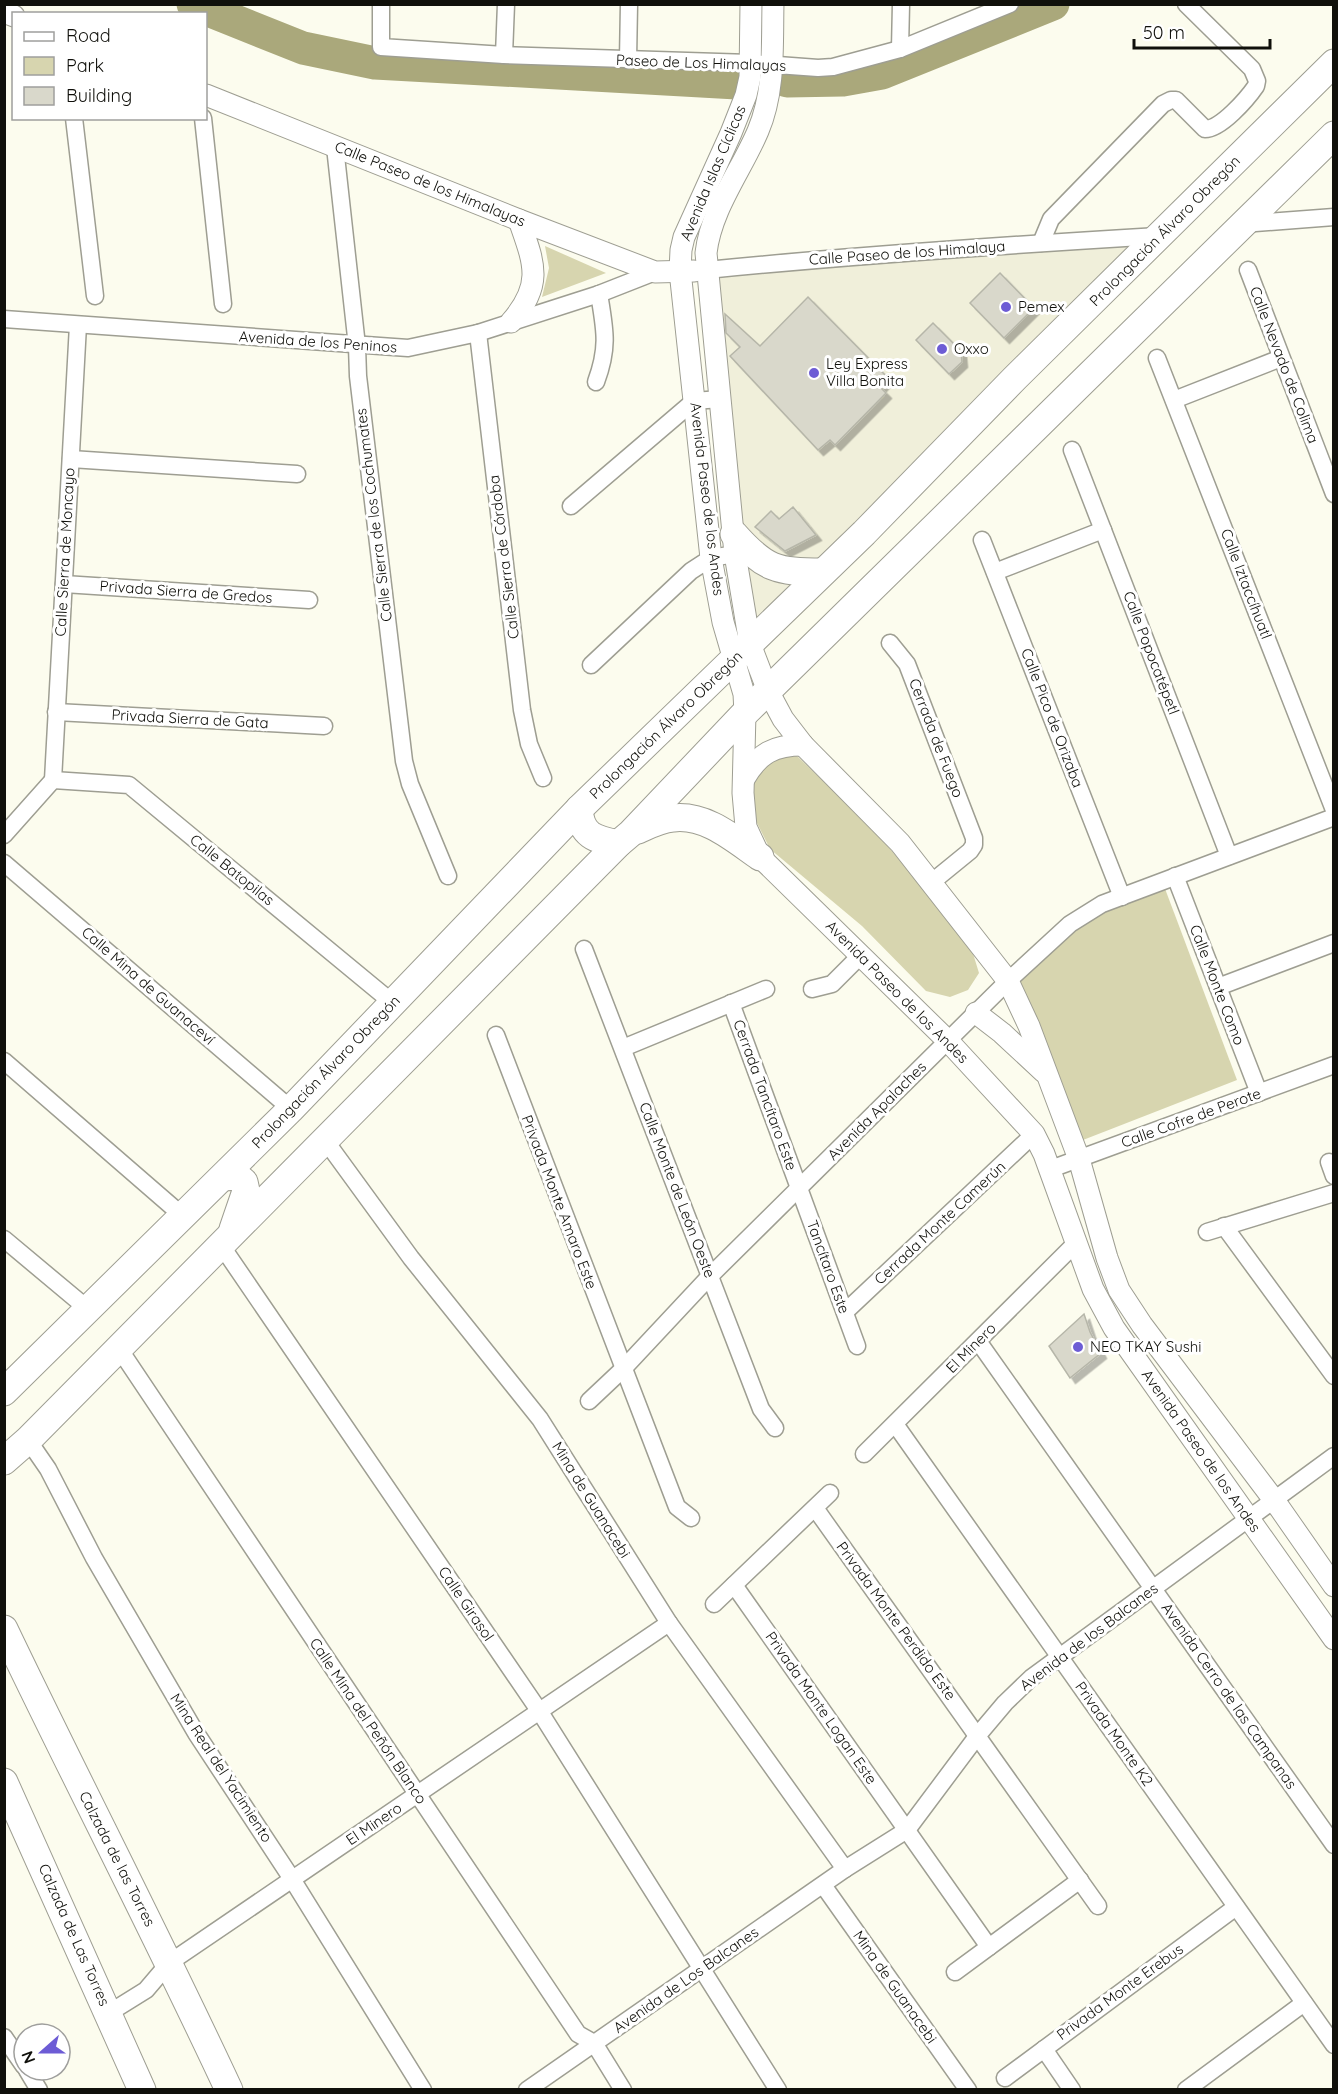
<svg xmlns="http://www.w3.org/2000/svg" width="1338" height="2094" font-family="Quicksand,sans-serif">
	<defs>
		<filter id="shadow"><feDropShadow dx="5.5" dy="5.5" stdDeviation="0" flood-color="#0004"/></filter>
	</defs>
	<rect width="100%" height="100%" fill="#fcfcee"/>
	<polygon fill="#f0efda" points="1158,236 750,644 707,270"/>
	<g fill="#d7d5af">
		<polygon points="545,246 606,273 542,297 549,268"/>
		<polygon points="779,755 796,755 877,833 971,947 979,973 968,990 950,997 926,991 862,926 770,849 752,813 751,775"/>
		<polygon points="1164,886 1237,1080 1083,1140 1017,980 1086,919"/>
	</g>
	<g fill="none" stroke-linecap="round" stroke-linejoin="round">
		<g stroke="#aaa87b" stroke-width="33">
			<polyline points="193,4 303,48 375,63 737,83"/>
			<polyline points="787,81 843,80 882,73 1053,4"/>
		</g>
	</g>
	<g fill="#d9d8cb" stroke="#b6b6a9" stroke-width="1.5" filter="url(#shadow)">
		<polygon points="1000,273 1034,308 1004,338 970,303"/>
		<polygon points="808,297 888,378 880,387 886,393 835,445 830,440 818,450 730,356 740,347 726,333 725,314 760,346"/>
		<polygon points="933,323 961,351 962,362 949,374 916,340"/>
		<polygon points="793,507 816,535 785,551 755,527 771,511 779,519"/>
		<polygon points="1084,1314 1090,1332 1101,1353 1070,1378 1049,1346"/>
	</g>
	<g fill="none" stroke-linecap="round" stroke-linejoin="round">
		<g stroke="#9e9e92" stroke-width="19">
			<g id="minor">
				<polyline points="381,4 381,47 504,55 750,63 818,68 833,67 900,49 1010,4"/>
				<polyline points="900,49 901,4"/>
				<polyline points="504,55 506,4"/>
				<polyline points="628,60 629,4"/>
				<polyline points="74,118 95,296"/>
				<polyline points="203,118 223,304"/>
				<polyline points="335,147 357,346 358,376 404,761 410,784 448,876"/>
				<polyline points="1242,224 1334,217"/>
				<path d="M1041,243l10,-24 112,-115 8,-4h5l29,29c16,0 42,-30 51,-43l1,-5 -5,-12 -66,-65"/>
				<path d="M707,270c150,-15 301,-25 451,-34"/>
				<polyline points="1248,270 1334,494"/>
				<polyline points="4,319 408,348 478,333 599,294 655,272"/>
				<polyline points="478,333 522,710 529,744 543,778"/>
				<polyline points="1157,358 1334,810"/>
				<path d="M596,382c13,-35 9,-52 3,-88"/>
				<polyline points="1174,400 1281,358"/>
				<polyline points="1072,450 1229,856"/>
				<polyline points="71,459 297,474"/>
				<polyline points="571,506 694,401 720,399"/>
				<polyline points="982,540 1122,897"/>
				<polyline points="995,572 1103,530"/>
				<polyline points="64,584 309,600"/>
				<polyline points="890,643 907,664 974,838 974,845 970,851 932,882"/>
				<polyline points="591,665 691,571 711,558 735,554"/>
				<polyline points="56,712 324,726"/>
				<polyline points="53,780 78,325"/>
				<polyline points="53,780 129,785 394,1004"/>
				<polyline points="4,835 53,780"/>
				<polyline points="4,863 291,1109"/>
				<polyline points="1175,876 1259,1093"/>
				<polyline points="584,949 761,1409 775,1428"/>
				<polyline points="1218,987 1334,943"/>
				<polyline points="812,989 832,984 861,955"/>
				<polyline points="731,1003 857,1346"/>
				<polyline points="496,1035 677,1507 691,1518"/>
				<polyline points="623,1048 766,989"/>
				<polyline points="4,1061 184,1217"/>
				<polyline points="325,1140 411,1258 540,1419 669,1623 845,1869"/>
				<polyline points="1329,1162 1334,1176"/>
				<polyline points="1048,1170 1334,1065"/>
				<polyline points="1224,1226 1334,1376"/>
				<polyline points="1207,1232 1334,1193"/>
				<polyline points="4,1239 89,1310"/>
				<polyline points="221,1245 540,1712 778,2090"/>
				<polyline points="845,1312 1034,1134"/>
				<polyline points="978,1341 1334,1845"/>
				<polyline points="118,1347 578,2034 594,2043 623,2090"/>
				<polyline points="589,1401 623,1369 710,1276 1008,981 1070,924 1102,904 1334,817"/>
				<polyline points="895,1424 1334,2045"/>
				<polyline points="28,1440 48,1469 94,1558 196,1733 292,1879 423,2090"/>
				<polyline points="864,1454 1077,1242"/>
				<polyline points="815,1508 1098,1906"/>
				<polyline points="734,1585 989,1947"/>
				<polyline points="714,1604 830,1493"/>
				<polyline points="823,1885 968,2090"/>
				<polyline points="955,1972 1080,1880"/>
				<polyline points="109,2013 146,1990 169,1963 669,1623"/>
				<polyline points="4,2037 24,2066"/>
				<polyline points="1044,2049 1072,2090"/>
				<polyline points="27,2070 39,2090"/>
				<polyline points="1005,2078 1236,1907"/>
				<polyline points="527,2090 845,1869 907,1830 978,1735 1005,1703 1031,1678 1334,1456"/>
				<polyline points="1186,2090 1304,2003"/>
			</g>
		</g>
		<g stroke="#9e9e92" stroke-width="23">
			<g id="tertiary">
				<polyline points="751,4 750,77 746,95 731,133 684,237 681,250 680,271 711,558 723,622 744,694 745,713 743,793 746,827 760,857 948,1041 1034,1134 1044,1154 1093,1289 1114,1328 1334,1639"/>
				<path d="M773,4c-1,43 2,87 -15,127 -17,40 -47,78 -52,122l29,301 15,90 18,47 15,28 20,26 97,98 108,138 21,45 50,133 28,99 12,32 23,35 132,175 60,86"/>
				<polyline points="4,12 14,16"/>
				<polyline points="206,95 519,220 655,272 694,271"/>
				<path d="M511,322c33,-38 23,-59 8,-102"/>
				<path d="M744,779c15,-26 30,-34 59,-34"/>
				<polyline points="976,1013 1002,1033 1044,1072"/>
			</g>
		</g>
		<g stroke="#9e9e92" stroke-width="29">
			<g id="primary">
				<path d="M734,534c31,35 42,38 89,38"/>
				<path d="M579,809c2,27 16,30 39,35"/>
				<path d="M638,830c11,-5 22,-11 35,-12 33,-4 61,21 87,39"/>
				<polyline points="223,1177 237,1176 244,1182 246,1191 233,1229"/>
				<polyline points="4,1392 291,1109 579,809 864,533 1015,378 1334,63"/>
				<polyline points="4,1461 28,1440 618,844 631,833 745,713 1334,135"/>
				<path d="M4,1629c74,155 153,306 225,461"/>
				<polyline points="4,1782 142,2090"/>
			</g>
		</g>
		<use href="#minor" stroke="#fff" stroke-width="16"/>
		<use href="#tertiary" stroke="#fff" stroke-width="21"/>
		<use href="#primary" stroke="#fff" stroke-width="27"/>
	</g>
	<g fill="#6d5cd5" stroke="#fff" stroke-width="2">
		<circle cx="1006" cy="307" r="6"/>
		<circle cx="942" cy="349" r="6"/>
		<circle cx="814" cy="373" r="6"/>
		<circle cx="1078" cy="1347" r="6"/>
	</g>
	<g text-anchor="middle" stroke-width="6" stroke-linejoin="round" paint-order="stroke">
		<g font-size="15" fill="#10100b" stroke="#fff">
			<text transform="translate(701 63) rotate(2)" y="5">Paseo de Los Himalayas</text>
			<text transform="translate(713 173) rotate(-67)" y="5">Avenida Islas Cíclicas</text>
			<text transform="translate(430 184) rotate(22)" y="5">Calle Paseo de los Himalayas</text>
			<text transform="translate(1165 231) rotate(-45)" y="5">Prolongación Álvaro Obregón</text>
			<text transform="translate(907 253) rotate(-4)" y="5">Calle Paseo de los Himalaya</text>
			<text transform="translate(318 342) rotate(4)" y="5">Avenida de los Peninos</text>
			<text transform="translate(1284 365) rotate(69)" y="5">Calle Nevado de Colima</text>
			<text transform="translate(707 499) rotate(83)" y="5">Avenida Paseo de los Andes</text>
			<text transform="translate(374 515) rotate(-97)" y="5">Calle Sierra de los Cochumates</text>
			<text transform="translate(65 552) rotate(-87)" y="5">Calle Sierra de Moncayo</text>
			<text transform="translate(504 557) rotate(-97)" y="5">Calle Sierra de Córdoba</text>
			<text transform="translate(1246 584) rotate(69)" y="5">Calle Iztaccíhuatl</text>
			<text transform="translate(186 592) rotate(4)" y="5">Privada Sierra de Gredos</text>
			<text transform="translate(1151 653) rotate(69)" y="5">Calle Popocatépetl</text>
			<text transform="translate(1052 718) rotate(69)" y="5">Calle Pico de Orizaba</text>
			<text transform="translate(190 719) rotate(3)" y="5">Privada Sierra de Gata</text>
			<text transform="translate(666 725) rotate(-44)" y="5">Prolongación Álvaro Obregón</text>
			<text transform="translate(936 738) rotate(69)" y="5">Cerrada de Fuego</text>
			<text transform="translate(232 870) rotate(39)" y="5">Calle Batopilas</text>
			<text transform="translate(1217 985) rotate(69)" y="5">Calle Monte Como</text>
			<text transform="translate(148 986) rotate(41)" y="5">Calle Mina de Guanaceví</text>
			<text transform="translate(897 992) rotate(45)" y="5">Avenida Paseo de los Andes</text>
			<text transform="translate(326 1072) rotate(-46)" y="5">Prolongación Álvaro Obregón</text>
			<text transform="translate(765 1095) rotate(70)" y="5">Cerrada Tancítaro Este</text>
			<text transform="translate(877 1111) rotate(-45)" y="5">Avenida Apalaches</text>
			<text transform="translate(1191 1118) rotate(-20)" y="5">Calle Cofre de Perote</text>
			<text transform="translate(677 1190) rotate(69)" y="5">Calle Monte de León Oeste</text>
			<text transform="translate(559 1202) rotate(69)" y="5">Privada Monte Amaro Este</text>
			<text transform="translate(940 1223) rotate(-43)" y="5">Cerrada Monte Camerún</text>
			<text transform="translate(828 1267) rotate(70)" y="5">Tancítaro Este</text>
			<text transform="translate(971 1348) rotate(-45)" y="5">El Minero</text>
			<text transform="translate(1201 1451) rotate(55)" y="5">Avenida Paseo de los Andes</text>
			<text transform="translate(591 1500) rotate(58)" y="5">Mina de Guanacebi</text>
			<text transform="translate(466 1604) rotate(56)" y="5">Calle Girasol</text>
			<text transform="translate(896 1621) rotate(54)" y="5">Privada Monte Perdido Este</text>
			<text transform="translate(1089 1637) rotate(-37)" y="5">Avenida de los Balcanes</text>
			<text transform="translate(1229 1696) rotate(55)" y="5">Avenida Cerro de las Campanas</text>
			<text transform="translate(821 1708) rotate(55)" y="5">Privada Monte Logan Este</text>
			<text transform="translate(368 1721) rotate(56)" y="5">Calle Mina del Peñón Blanco</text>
			<text transform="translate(1114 1734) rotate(55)" y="5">Privada Monte K2</text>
			<text transform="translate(221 1768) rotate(57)" y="5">Mina Real del Yacimiento</text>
			<text transform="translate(374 1824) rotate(-34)" y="5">El Minero</text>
			<text transform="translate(117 1859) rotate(63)" y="5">Calzada de las Torres</text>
			<text transform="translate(74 1935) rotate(66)" y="5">Calzada de Las Torres</text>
			<text transform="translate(686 1980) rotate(-35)" y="5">Avenida de Los Balcanes</text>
			<text transform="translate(895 1987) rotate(55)" y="5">Mina de Guanacebi</text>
			<text transform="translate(1120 1992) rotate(-36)" y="5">Privada Monte Erebus</text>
		</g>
		<g font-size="15" fill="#10100b" stroke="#fff" text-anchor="start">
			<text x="1018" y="312">Pemex</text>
			<text x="954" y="354">Oxxo</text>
			<text x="826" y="369">Ley Express<tspan x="826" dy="17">Villa Bonita</tspan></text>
			<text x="1090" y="1352">NEO TKAY Sushi</text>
		</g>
	</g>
	<rect width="1338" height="2094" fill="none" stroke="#10100b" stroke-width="12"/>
	<rect x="12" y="12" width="195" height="108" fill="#ffffff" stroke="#9f9f9d" stroke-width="1.5"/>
	<rect x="24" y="32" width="30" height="9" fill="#ffffff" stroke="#9f9f9d" stroke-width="1.5"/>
	<text x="66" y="42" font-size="18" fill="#10100b">Road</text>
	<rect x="24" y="57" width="30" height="18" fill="#d7d5af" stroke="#9f9f9d" stroke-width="1.5"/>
	<text x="66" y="72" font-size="18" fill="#10100b">Park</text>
	<rect x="24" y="87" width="30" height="18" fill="#d9d8cb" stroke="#9f9f9d" stroke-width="1.5"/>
	<text x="66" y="102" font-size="18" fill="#10100b">Building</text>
	<g transform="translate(42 2052) rotate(249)"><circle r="28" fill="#ffffff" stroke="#9f9f9d" stroke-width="1.5"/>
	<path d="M0-4.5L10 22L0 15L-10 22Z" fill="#6d5cd5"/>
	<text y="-9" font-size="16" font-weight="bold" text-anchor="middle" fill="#10100b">N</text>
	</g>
	<path d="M1134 39v9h136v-9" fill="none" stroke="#10100b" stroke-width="3"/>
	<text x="1143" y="39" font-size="18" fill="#10100b" stroke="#ffffff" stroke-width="4.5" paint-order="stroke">50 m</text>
</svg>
